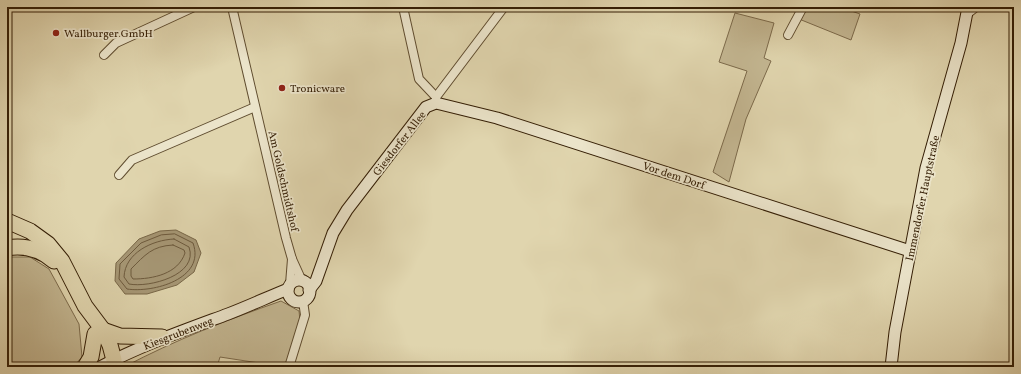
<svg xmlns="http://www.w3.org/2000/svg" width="1021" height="374" font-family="Vollkorn,serif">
	<rect width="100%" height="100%" fill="#e0d5ae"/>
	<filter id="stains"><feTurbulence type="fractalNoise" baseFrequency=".005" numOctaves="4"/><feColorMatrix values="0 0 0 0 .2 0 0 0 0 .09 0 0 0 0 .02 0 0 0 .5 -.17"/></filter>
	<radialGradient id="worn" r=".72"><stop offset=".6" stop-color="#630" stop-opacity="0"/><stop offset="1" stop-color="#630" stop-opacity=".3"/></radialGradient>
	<g fill="#c3b691" stroke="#7c6a4b">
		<polygon points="806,7 840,7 860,14 851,40 799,19"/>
		<polygon points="735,13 774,23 764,58 771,61 746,119 729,182 713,172 747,71 719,62"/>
		<polygon points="7,257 30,257 49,269 79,324 82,357 73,367 7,367"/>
		<path d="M281,301l18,10 1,10 -15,46 -65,-10 -3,10h-93c51,-27 103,-47 157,-66z"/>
	</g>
	<polygon fill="#a69775" stroke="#786748" points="176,230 196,240 201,253 194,272 177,285 147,294 125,294 115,281 116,263 139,239 160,231"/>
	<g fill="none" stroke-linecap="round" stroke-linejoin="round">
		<g stroke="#6d5a3d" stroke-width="1">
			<path d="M175,234l18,9c13,36 -40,50 -66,46l-8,-10 1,-15 21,-21 20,-8z"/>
			<path d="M174,239l15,8c10,28 -40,41 -60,37l-5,-7c1,-24 28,-37 50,-38z"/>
			<path d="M173,245l11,5 1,3c-7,21 -32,26 -52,26l-2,-3v-7c14,-14 21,-23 42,-24z"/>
		</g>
		<g stroke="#5f4c2f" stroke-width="10">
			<g id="street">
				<polyline points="232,7 286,238 292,259 302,281"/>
				<polyline points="403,7 419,79 436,97"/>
				<polyline points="967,14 976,7"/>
				<polyline points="788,35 803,7"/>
				<polyline points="104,55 116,43 194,7"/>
				<polyline points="436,103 436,97 504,7"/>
				<polyline points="119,175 132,160 255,107"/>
				<polyline points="290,284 292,259"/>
				<polyline points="289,367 305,315 303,301"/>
			</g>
		</g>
		<g stroke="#341e05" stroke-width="13">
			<g id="secondary">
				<circle cx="299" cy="291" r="11"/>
				<polyline points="309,290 316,281 333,233 347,210 426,107 436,103 497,118 910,251"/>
				<path d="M100,367c42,-22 85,-37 128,-53 21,-8 40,-17 60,-25"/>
				<polyline points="891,367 895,332 926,168 961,43 968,7"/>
			</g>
		</g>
		<g stroke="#341e05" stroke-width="17">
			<g id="highway">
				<polyline points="7,221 30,231 48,244 62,261 85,306 103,330 110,345 114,360"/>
				<path d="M7,248c18,-3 33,1 47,13"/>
				<polyline points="103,330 120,336 162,337"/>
				<polyline points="85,367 91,357 95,334"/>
			</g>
		</g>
		<use href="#street" stroke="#ebe4ca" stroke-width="8"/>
		<use href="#secondary" stroke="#ebe4ca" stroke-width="11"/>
		<use href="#highway" stroke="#e0d5ae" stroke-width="15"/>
	</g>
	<g fill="#8f2418" stroke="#ebe4ca" stroke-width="1.5">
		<circle cx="56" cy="33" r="4"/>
		<circle cx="282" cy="88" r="4"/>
	</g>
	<g text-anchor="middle" stroke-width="3.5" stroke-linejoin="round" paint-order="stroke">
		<g font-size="11" fill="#341e05" stroke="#ebe4ca" text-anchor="start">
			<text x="64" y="37">Wallburger GmbH</text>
			<text x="290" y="92">Tronicware</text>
		</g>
		<g font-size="11" fill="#341e05" stroke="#ebe4ca">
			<text transform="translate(399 143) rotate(-52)" y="4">Giesdorfer Allee</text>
			<text transform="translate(674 175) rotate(18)" y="4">Vor dem Dorf</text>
			<text transform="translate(284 181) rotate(77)" y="4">Am Goldschmidtshof</text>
			<text transform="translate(922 198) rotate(-78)" y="4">Immendorfer Hauptstraße</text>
			<text transform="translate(178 333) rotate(-21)" y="4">Kiesgrubenweg</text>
		</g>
	</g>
	<rect width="1021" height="374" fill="none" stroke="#e0d5ae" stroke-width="24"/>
	<rect x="8" y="8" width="1005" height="358" fill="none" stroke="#341e05" stroke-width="2"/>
	<rect x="12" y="12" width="997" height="350" fill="none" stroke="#341e05"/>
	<rect width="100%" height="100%" filter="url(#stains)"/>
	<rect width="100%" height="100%" fill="url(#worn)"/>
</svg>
